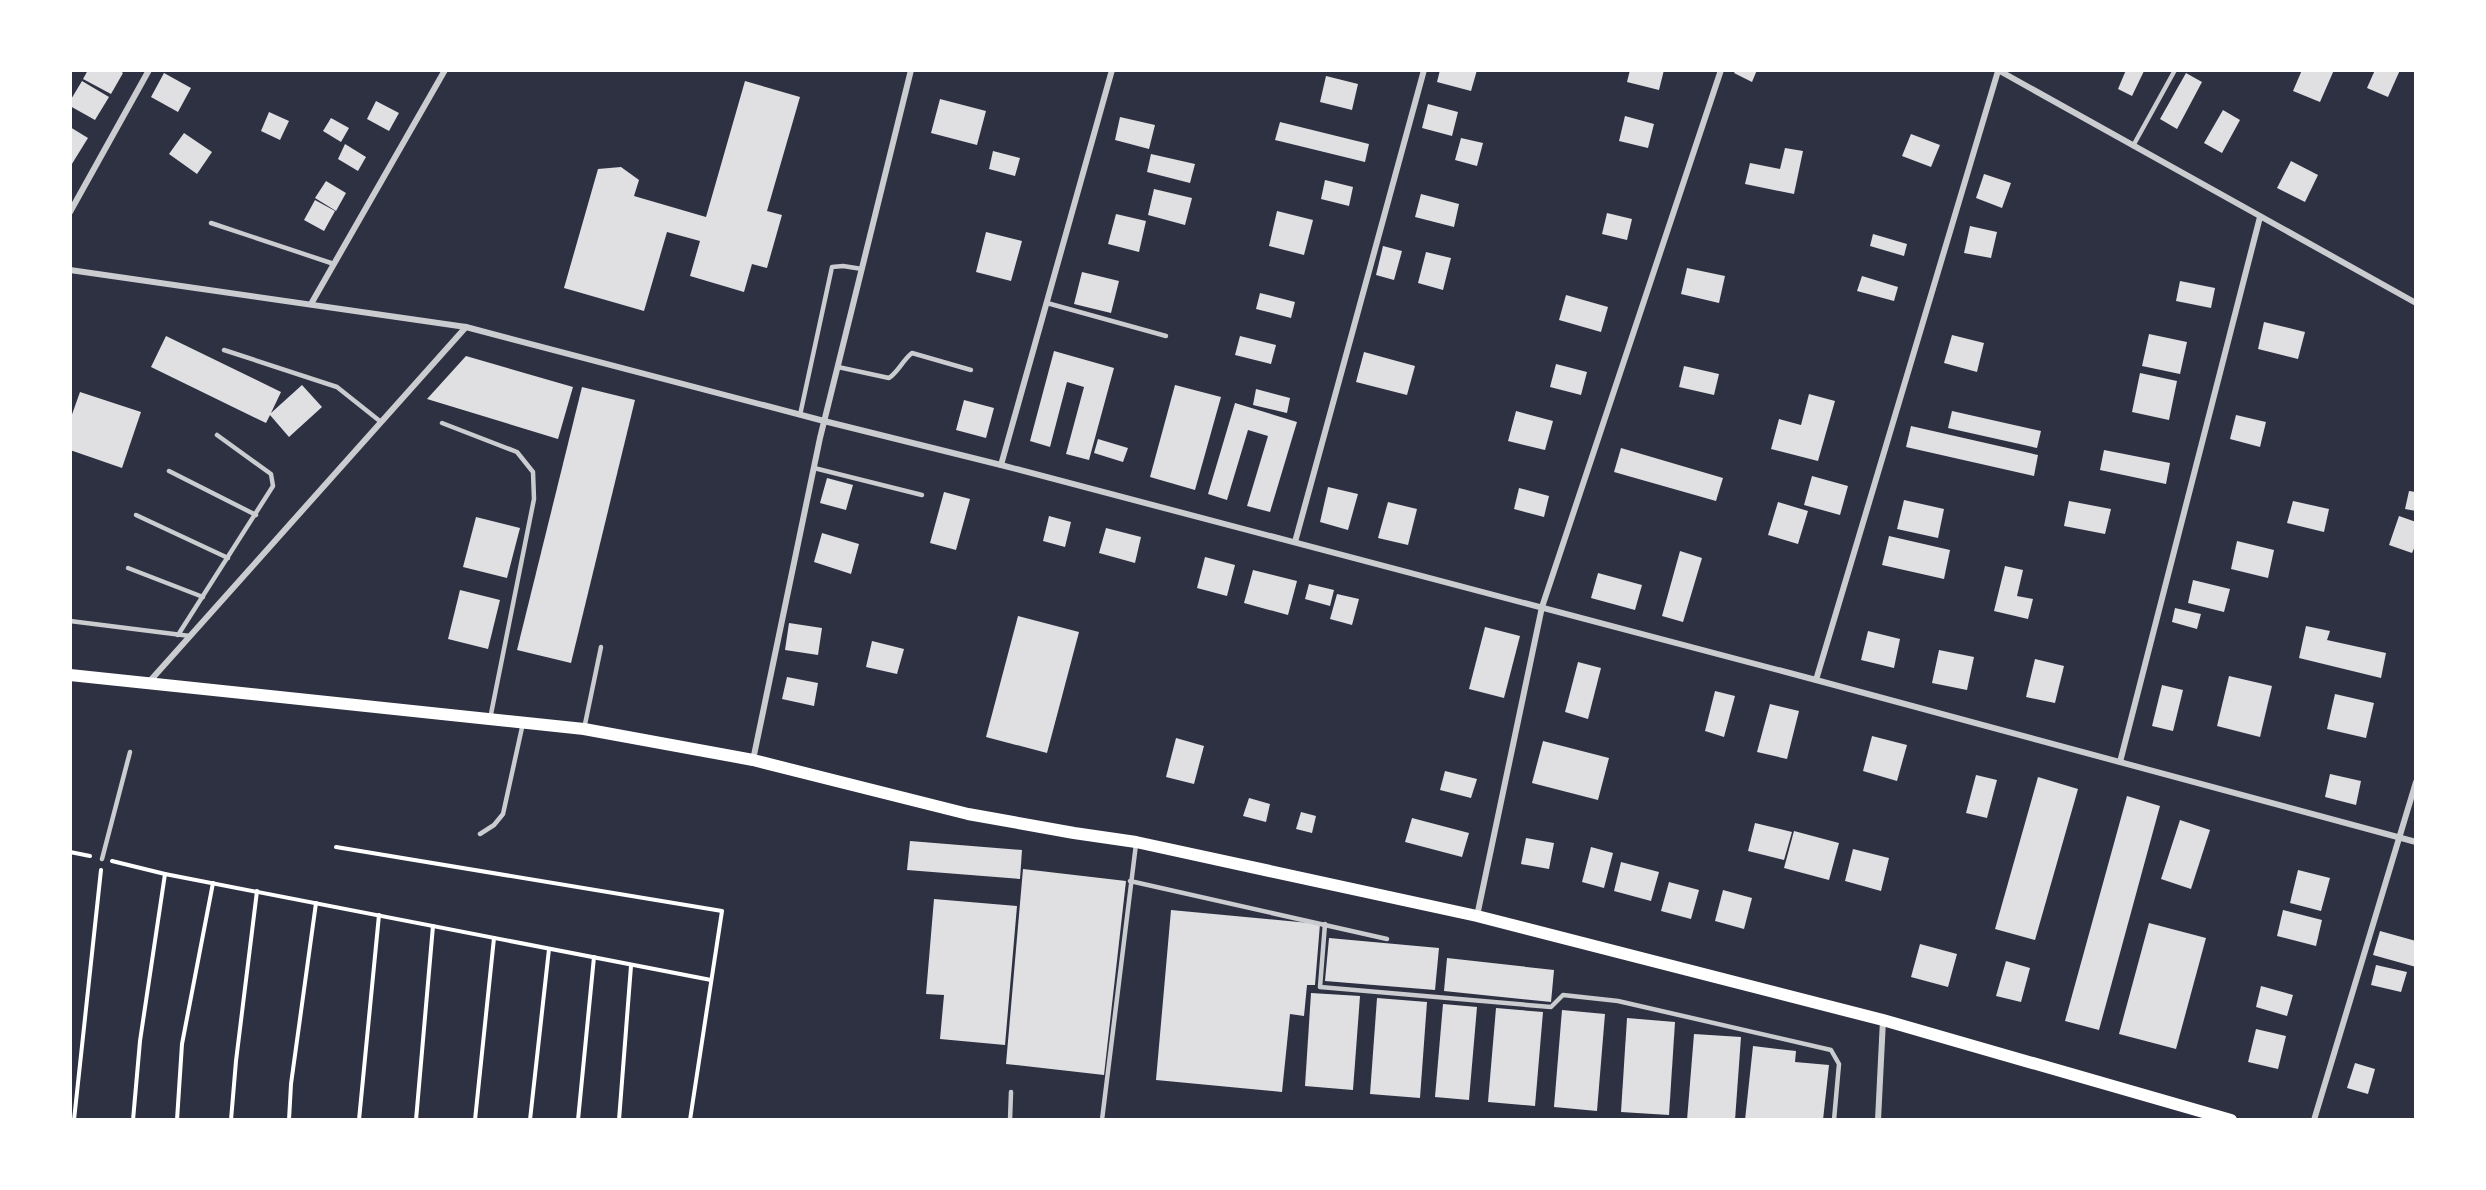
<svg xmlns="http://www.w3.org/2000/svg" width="2486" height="1190" font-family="'Playfair Display',serif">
	<rect width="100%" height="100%" fill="#2d3142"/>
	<g fill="#e0e0e3">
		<polygon points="88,70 119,70 123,73 111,94 83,79"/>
		<polygon points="1440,70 1477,70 1471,91 1437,82"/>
		<polygon points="1630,70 1664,70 1659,90 1627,82"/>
		<polygon points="1736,70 1757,70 1752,82 1734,73"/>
		<polygon points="2126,70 2144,71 2132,96 2118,89"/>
		<polygon points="2302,70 2334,70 2320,102 2293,91"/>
		<polygon points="2375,70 2400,70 2388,97 2367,88"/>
		<polygon points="164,73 191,88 178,112 151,97"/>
		<polygon points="2186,73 2202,82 2177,129 2160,119"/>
		<polygon points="1326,76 1358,84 1352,110 1320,102"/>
		<polygon points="82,81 109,97 95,120 70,106 70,101"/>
		<polygon points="745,81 800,97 767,211 782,215 767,268 752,264 744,292 690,276 700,241 667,232 644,311 564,288 598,169 621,167 639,180 634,196 706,217"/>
		<polygon points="940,99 986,111 977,145 931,133"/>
		<polygon points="376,101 399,113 389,131 367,119"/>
		<polygon points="1428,104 1458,112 1452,136 1422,128"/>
		<polygon points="2223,110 2240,120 2222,153 2204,143"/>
		<polygon points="269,112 289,121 280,140 261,131"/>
		<polygon points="1625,116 1654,124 1648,148 1619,141"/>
		<polygon points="1120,117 1155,125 1149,149 1115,140"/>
		<polygon points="331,118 349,128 341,142 323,131"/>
		<polygon points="1280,122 1369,144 1365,162 1275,140"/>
		<polygon points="70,127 88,138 70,167"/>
		<polygon points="184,133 212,152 197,174 169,154"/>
		<polygon points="1911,134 1940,145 1931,167 1902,156"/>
		<polygon points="1461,138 1483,143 1477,166 1455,160"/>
		<polygon points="345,144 366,157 358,171 338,159"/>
		<polygon points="1785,148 1803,151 1794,194 1745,184 1750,163 1780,169"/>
		<polygon points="993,151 1020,158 1015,176 989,169"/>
		<polygon points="1151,154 1195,164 1190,183 1147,172"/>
		<polygon points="2291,161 2318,175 2305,202 2277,188"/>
		<polygon points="1984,174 2011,183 2002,208 1976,198"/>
		<polygon points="1325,180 1353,187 1349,206 1321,199"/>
		<polygon points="326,181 346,193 336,211 315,198"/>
		<polygon points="1154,189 1192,198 1185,225 1148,215"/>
		<polygon points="1421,194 1459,204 1454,227 1415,217"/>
		<polygon points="315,200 335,211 324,231 304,220"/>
		<polygon points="1277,211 1313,220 1304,255 1269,246"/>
		<polygon points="1607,213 1632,219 1627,240 1602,234"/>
		<polygon points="1116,214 1146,221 1139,252 1108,244"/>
		<polygon points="1970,226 1997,232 1991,258 1964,253"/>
		<polygon points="986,232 1022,241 1011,281 976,272"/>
		<polygon points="1873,234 1907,244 1904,256 1870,246"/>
		<polygon points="1383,246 1402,251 1394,280 1376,275"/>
		<polygon points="1426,252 1451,258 1443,290 1418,283"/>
		<polygon points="1687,268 1725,276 1719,303 1681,294"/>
		<polygon points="1082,272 1119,281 1111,313 1074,304"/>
		<polygon points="1862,276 1898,287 1894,301 1857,291"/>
		<polygon points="2180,281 2215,288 2211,308 2176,301"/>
		<polygon points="1260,293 1295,302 1291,318 1256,309"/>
		<polygon points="1566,295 1608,307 1601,332 1559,320"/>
		<polygon points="2264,322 2305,332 2298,359 2258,349"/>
		<polygon points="2149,334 2187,342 2180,374 2142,366"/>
		<polygon points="1952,335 1984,343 1977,372 1944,363"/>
		<polygon points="166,336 281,392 271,413 302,385 322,407 289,437 270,415 266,423 151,367"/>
		<polygon points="1240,336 1276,345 1271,364 1235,355"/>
		<polygon points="1054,351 1114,368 1089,460 1066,454 1084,387 1067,382 1050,447 1030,441"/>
		<polygon points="1364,352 1415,366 1407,395 1356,382"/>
		<polygon points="466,356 573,387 558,439 427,399"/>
		<polygon points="1556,364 1587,372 1581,395 1550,387"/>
		<polygon points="1684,366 1719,374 1714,395 1679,387"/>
		<polygon points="2140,373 2177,381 2169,420 2132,412"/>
		<polygon points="1175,385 1221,397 1195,490 1150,477"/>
		<polygon points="582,387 635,400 571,663 517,650"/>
		<polygon points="1256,389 1290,398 1287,413 1253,405"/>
		<polygon points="80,392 141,412 122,468 70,450 70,420"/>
		<polygon points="1809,394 1835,401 1818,461 1771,449 1779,419 1801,425"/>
		<polygon points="964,400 994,408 986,438 956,430"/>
		<polygon points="1235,403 1297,422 1270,512 1247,506 1268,436 1248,430 1227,500 1208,494"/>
		<polygon points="1516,411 1553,421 1545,450 1508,441"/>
		<polygon points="1952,411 2041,431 2037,448 1948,428"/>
		<polygon points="2236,415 2266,422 2260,447 2230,439"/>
		<polygon points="1911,426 2038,455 2034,476 1906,447"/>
		<polygon points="1098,439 1128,448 1123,462 1094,453"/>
		<polygon points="1621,448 1723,478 1716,501 1614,472"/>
		<polygon points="2104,450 2170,463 2166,484 2100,470"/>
		<polygon points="1812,476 1848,486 1840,515 1804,505"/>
		<polygon points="827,478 853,485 846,510 820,503"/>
		<polygon points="1328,487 1358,494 1348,530 1320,522"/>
		<polygon points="1519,488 1549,496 1544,517 1514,509"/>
		<polygon points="2409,491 2416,492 2416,511 2405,509"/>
		<polygon points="944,492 970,499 956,550 930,543"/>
		<polygon points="1904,500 1944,509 1938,538 1897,529"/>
		<polygon points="2069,501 2111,509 2105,534 2064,526"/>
		<polygon points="2293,501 2329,509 2324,532 2287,523"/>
		<polygon points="1388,502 1417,509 1408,545 1378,538"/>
		<polygon points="1778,502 1808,511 1798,544 1768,535"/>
		<polygon points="1049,516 1071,522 1065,547 1043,541"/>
		<polygon points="2399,516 2416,522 2416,544 2412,553 2389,545"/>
		<polygon points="476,517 520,528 507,578 463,567"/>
		<polygon points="1106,528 1141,537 1135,563 1099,553"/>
		<polygon points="822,533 859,544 851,574 814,562"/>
		<polygon points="1889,536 1950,550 1944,579 1882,565"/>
		<polygon points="2237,541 2274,550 2268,578 2231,569"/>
		<polygon points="1680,551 1702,558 1683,622 1662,616"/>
		<polygon points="1205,557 1235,565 1227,596 1197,588"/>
		<polygon points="2005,566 2023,570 2017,596 2033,599 2028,619 1994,611"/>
		<polygon points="1253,570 1297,581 1288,615 1244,603"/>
		<polygon points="1598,573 1642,585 1635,610 1591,598"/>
		<polygon points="2193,580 2230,589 2224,612 2188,603"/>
		<polygon points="1309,584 1334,590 1330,606 1305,599"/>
		<polygon points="460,590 500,600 488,649 448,639"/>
		<polygon points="1337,594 1359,599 1352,625 1330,619"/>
		<polygon points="2175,608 2201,614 2197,629 2172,622"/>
		<polygon points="1018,616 1079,632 1047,753 986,737"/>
		<polygon points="789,623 822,628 818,655 785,650"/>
		<polygon points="2306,626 2330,631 2327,640 2386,653 2381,678 2299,658"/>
		<polygon points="1485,627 1520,636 1504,698 1469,689"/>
		<polygon points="1868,631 1900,639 1894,668 1861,660"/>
		<polygon points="872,641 904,649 897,674 866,667"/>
		<polygon points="1939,650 1974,657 1967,690 1932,683"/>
		<polygon points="2035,659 2064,666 2055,703 2026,697"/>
		<polygon points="1578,662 1601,668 1588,719 1565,712"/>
		<polygon points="2229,676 2272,686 2260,737 2217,726"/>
		<polygon points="787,677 818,683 814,706 782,699"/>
		<polygon points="2162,685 2183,690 2173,731 2152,726"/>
		<polygon points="1715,691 1735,696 1724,737 1705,731"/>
		<polygon points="2335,694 2374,703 2366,738 2327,729"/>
		<polygon points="1770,704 1799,711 1787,759 1757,752"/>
		<polygon points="1872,736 1907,745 1897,781 1863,771"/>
		<polygon points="1176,738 1204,746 1194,784 1166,777"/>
		<polygon points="1543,741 1609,758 1598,800 1532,783"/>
		<polygon points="1445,771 1477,779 1471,798 1440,790"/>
		<polygon points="2330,774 2361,781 2356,805 2325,797"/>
		<polygon points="1976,775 1997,780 1987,818 1966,813"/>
		<polygon points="2038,777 2078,789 2035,940 1995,929"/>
		<polygon points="2127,796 2160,806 2099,1030 2065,1021"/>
		<polygon points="1249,798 1270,804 1266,822 1243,816"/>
		<polygon points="1301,812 1316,816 1312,833 1296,829"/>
		<polygon points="1412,818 1469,833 1462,857 1405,842"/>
		<polygon points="2180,820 2210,830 2191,889 2161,879"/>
		<polygon points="1755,823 1792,832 1784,860 1748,851"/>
		<polygon points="1794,831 1839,843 1829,880 1784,868"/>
		<polygon points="1526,838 1554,843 1549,869 1521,864"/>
		<polygon points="910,841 1022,850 1020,879 907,870"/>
		<polygon points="1591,847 1613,853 1604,888 1582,882"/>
		<polygon points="1853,849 1889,858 1881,891 1845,881"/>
		<polygon points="1621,862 1659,872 1651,901 1614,891"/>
		<polygon points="1023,869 1126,881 1104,1075 1006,1064"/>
		<polygon points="2298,870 2330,878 2321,911 2290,903"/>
		<polygon points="1669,882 1699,890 1691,919 1661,911"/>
		<polygon points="1723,890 1752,898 1744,929 1715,921"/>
		<polygon points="934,899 1017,906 1005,1045 940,1039 944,995 926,994"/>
		<polygon points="1171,910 1320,924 1315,985 1307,985 1304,1016 1290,1014 1282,1092 1156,1080"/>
		<polygon points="2283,910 2322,920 2316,946 2277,936"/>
		<polygon points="2149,923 2206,938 2176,1049 2119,1034"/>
		<polygon points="2380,931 2416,941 2416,967 2373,955"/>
		<polygon points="1329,938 1439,948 1435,990 1325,981"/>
		<polygon points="1920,944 1957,954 1948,987 1911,977"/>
		<polygon points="1447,958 1554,970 1551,1002 1444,991"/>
		<polygon points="2006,961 2030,968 2021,1002 1996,996"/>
		<polygon points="2376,965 2407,972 2401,992 2371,985"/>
		<polygon points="2261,986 2293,995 2287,1016 2256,1007"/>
		<polygon points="1311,993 1360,996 1353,1090 1305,1086"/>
		<polygon points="1377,998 1427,1002 1420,1098 1370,1094"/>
		<polygon points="1443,1004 1477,1007 1469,1100 1435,1097"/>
		<polygon points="1496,1008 1543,1012 1535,1106 1488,1102"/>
		<polygon points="1562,1010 1605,1014 1597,1111 1554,1107"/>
		<polygon points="1627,1018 1675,1022 1669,1115 1621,1112"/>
		<polygon points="2256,1029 2286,1036 2278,1069 2248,1062"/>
		<polygon points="1694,1034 1741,1037 1735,1120 1687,1120"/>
		<polygon points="1753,1046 1796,1051 1795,1062 1829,1065 1823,1120 1745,1120"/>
		<polygon points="2355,1063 2375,1069 2368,1094 2347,1088"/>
	</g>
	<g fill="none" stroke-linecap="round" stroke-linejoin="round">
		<g stroke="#fff" stroke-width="4">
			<polyline points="336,847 722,911 690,1120"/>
			<polyline points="70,852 90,856"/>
			<polyline points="112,861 165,874 711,980"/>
			<polyline points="74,1120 101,870"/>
			<polyline points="133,1120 140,1041 165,874"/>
			<polyline points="177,1120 182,1044 213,883"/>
			<polyline points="231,1120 236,1061 257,891"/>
			<polyline points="289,1120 291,1084 316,903"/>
			<polyline points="359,1120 379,915"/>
			<polyline points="416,1120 433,926"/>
			<polyline points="475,1120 494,938"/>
			<polyline points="530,1120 549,949"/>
			<polyline points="578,1120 594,957"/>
			<polyline points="619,1120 631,966"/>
		</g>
		<g stroke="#caccd0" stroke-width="4.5">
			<polyline points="2133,146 2175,70"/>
			<polyline points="211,223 334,264"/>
			<polyline points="1047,303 1166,336"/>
			<polyline points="224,350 337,387 381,422"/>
			<path d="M838,367l51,11c10,-7 13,-17 23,-25l59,17"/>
			<polyline points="800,415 832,267 843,266 862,269"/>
			<polyline points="442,423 517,452 533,472 534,499 490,719"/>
			<polyline points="814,468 922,495"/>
			<polyline points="169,471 256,515"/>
			<polyline points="136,515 228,558"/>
			<polyline points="128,568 203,597"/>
			<polyline points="70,621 190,636"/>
			<polyline points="178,635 273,486 271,474 217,435"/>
			<polyline points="584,729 601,647"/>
			<polyline points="480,834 494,825 503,814 523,723"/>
			<polyline points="102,859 130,752"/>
			<polyline points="1130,881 1387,939"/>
			<polyline points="1325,924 1320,987 1551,1007 1563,995 1618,1001 1831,1050 1839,1064 1834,1120"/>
			<polyline points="1010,1120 1011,1092"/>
			<polyline points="1102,1120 1136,844"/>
		</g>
		<g stroke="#caccd0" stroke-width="6">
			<polyline points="1998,70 2416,303"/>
			<polyline points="70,212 149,70"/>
			<polyline points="70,270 466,327 824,421 1001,465 1816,680 2416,842"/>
			<polyline points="311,304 445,70"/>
			<polyline points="1001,465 1112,70"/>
			<polyline points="1295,542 1424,70"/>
			<polyline points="1816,680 1998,71"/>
			<polyline points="149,682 466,327"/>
			<polyline points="753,760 820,438 911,70"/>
			<polyline points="2120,762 2260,217"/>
			<polyline points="1477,916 1542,607 1721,70"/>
			<polyline points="1878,1120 1883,1020"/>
			<polyline points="2314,1120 2416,782"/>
		</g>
		<polyline stroke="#fff" stroke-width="12" points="70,675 584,729 753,760 968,814 1074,833 1136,842 1477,916 1883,1020 2231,1120"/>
	</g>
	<rect width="2486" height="1190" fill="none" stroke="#ffffff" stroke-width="144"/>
</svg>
